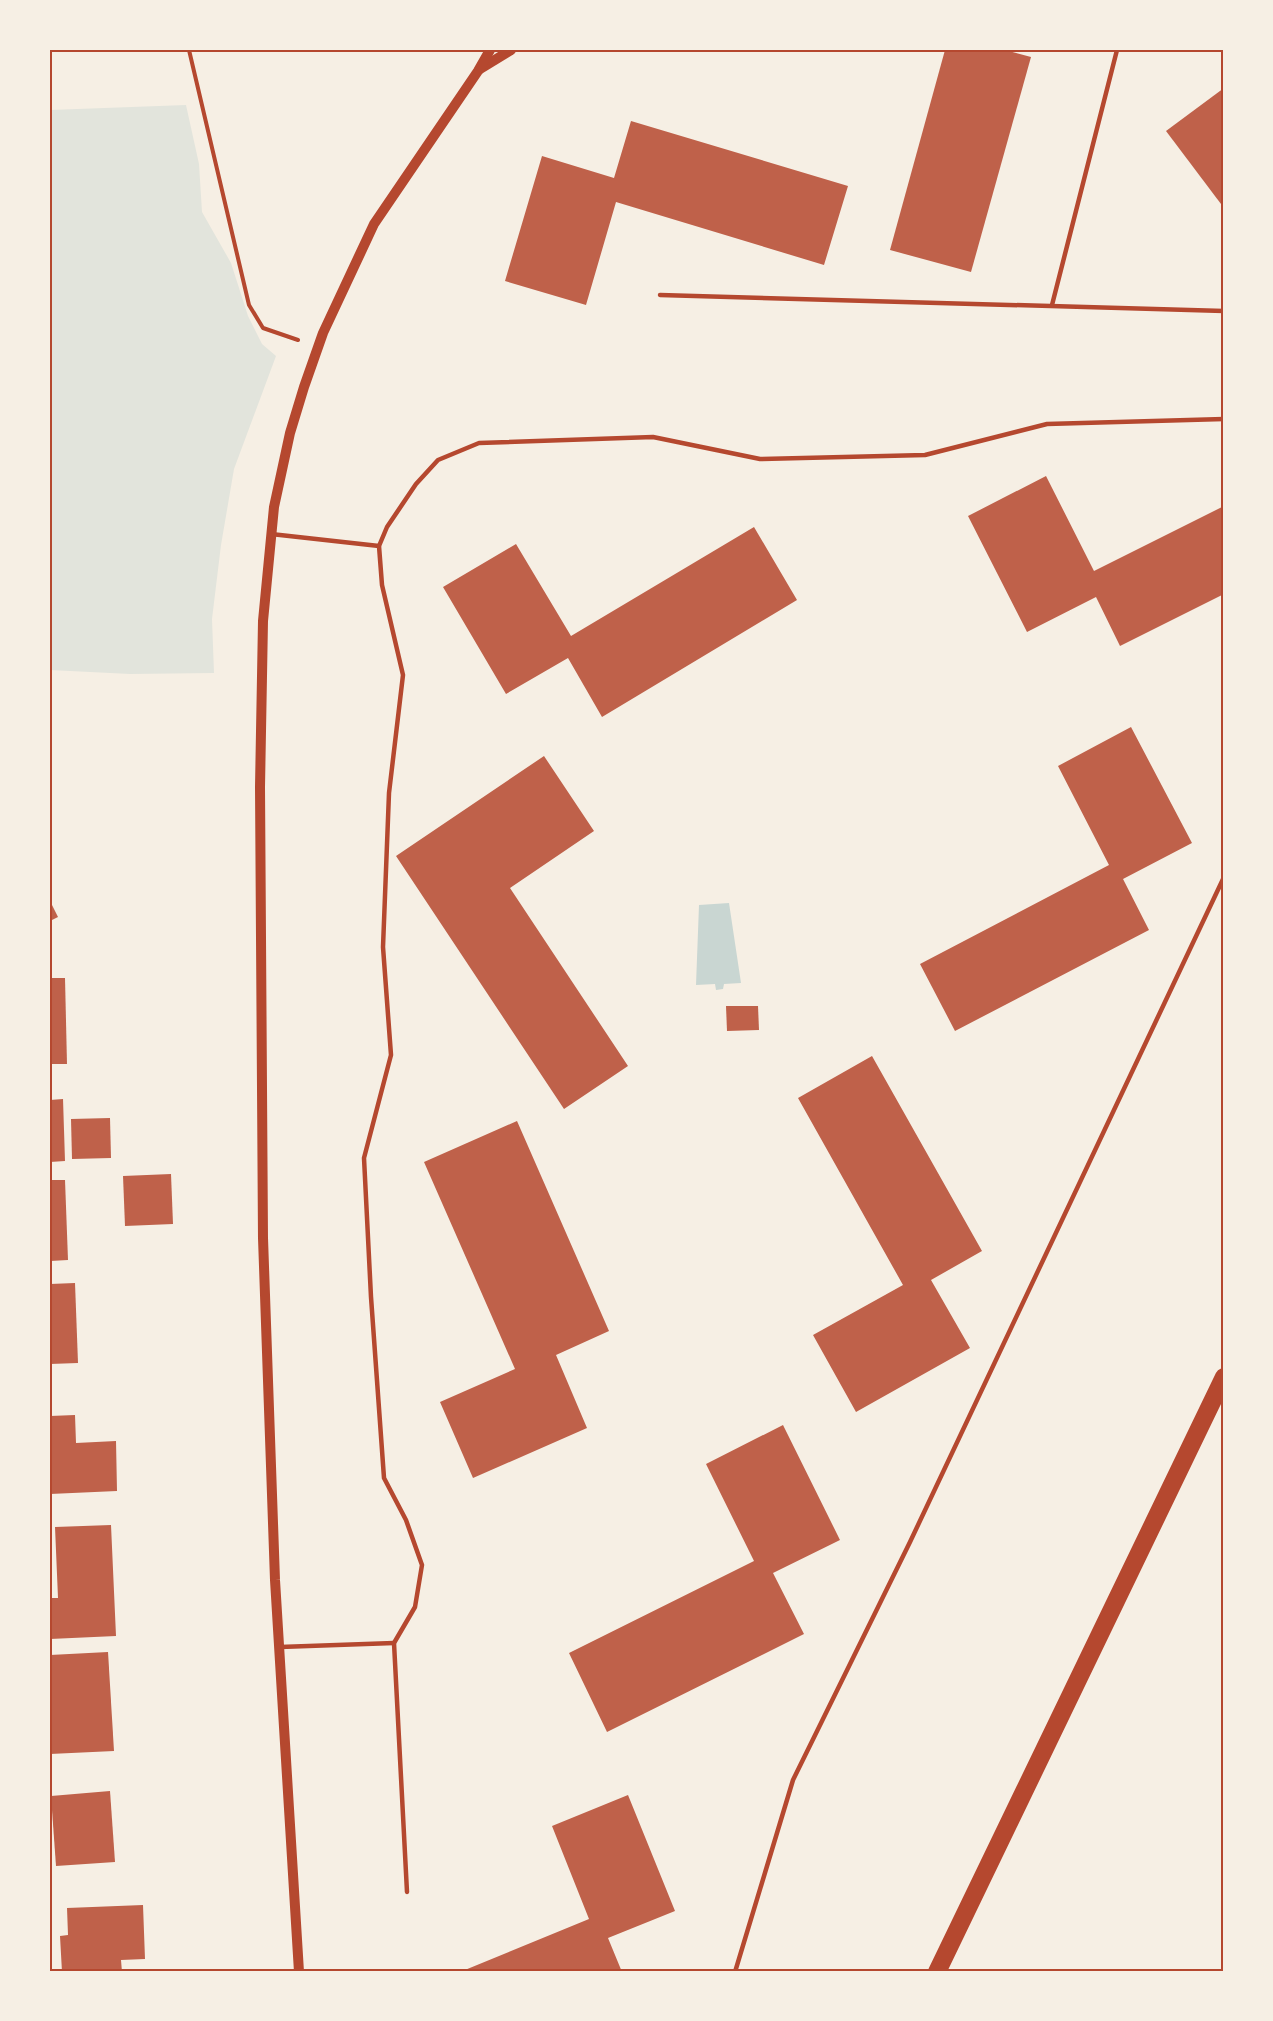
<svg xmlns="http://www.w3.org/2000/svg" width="1273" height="2021" font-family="Quicksand,sans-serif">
	<rect width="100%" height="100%" fill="#f6efe4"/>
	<polygon fill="#e2e4dc" points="186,105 199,164 202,212 231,263 248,316 262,344 276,356 234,469 221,545 212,619 214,673 130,674 50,670 50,110"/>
	<polygon fill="#c9d6d2" points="729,903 741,983 724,984 723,989 716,990 715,984 696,985 699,905"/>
	<g fill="#bf614a">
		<polygon points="945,50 1005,50 1031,57 971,272 890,250"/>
		<polygon points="1224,88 1224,208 1166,131"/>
		<polygon points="631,121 848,186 824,265 616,202 586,305 505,281 542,156 614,178"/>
		<polygon points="1046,476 1094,571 1224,506 1224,594 1120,646 1096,597 1027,632 968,516"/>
		<polygon points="754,527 797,600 602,717 568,658 506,694 443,587 516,544 571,636"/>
		<polygon points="1131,727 1192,843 1123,879 1149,930 955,1031 920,964 1109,865 1058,766"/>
		<polygon points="544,756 594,831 510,888 628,1066 564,1109 396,856"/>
		<polygon points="50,901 58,917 50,921"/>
		<polygon points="50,978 65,978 67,1064 50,1064"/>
		<polygon points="726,1006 758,1006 759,1030 727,1031"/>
		<polygon points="872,1056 982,1251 931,1280 970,1348 856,1412 813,1335 903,1285 798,1098"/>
		<polygon points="63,1099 65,1161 50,1162 50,1100"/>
		<polygon points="110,1118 111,1158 72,1159 71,1119"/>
		<polygon points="517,1121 609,1331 556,1355 587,1428 473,1478 440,1402 515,1369 424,1162"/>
		<polygon points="171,1174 173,1224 125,1226 123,1176"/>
		<polygon points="50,1180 65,1180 68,1260 50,1261"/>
		<polygon points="75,1283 78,1363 50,1364 50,1284"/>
		<polygon points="75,1415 76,1443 116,1441 117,1491 50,1494 50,1416"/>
		<polygon points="783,1425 840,1540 773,1573 804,1634 607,1732 569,1653 754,1561 706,1464"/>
		<polygon points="111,1525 116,1636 50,1639 50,1598 58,1598 55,1527"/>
		<polygon points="108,1652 114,1751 50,1754 50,1655"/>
		<polygon points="110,1791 115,1862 56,1866 51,1796"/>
		<polygon points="628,1795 675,1911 608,1938 622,1972 460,1972 589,1919 552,1826"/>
		<polygon points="143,1905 145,1959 121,1960 122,1972 62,1972 60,1936 68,1935 67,1908"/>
	</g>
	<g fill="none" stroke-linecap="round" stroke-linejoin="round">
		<polyline stroke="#b5482f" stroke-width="4" points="189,50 249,305 263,328 298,340"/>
		<g stroke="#b5482f" stroke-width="4.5">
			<polyline points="660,295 1224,311"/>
			<polyline points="1052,305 1117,50"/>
			<polyline points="271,534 379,546"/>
			<polyline points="280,1647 394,1643"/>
			<polyline points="407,1892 394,1643 415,1607 422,1565 406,1520 384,1478 371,1297 364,1158 391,1055 383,947 389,793 403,675 382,585 379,546 387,527 416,484 438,460 479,443 653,437 760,459 925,455 1047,424 1224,419"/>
			<polyline points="735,1972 793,1780 910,1542 1224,877"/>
		</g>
		<g stroke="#b5482f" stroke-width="10">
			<polyline points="480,69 511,50"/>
			<polyline points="299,1972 275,1580 263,1238 260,787 263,621 274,507 290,433 304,387 323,333 374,224 478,71 490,50"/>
		</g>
		<polyline stroke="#b5482f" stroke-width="18" points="937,1972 1224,1377"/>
	</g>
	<rect width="1273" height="2021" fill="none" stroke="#f6efe4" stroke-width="102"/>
	<rect x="51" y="51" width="1171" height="1919" fill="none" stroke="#b5482f" stroke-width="2"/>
</svg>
